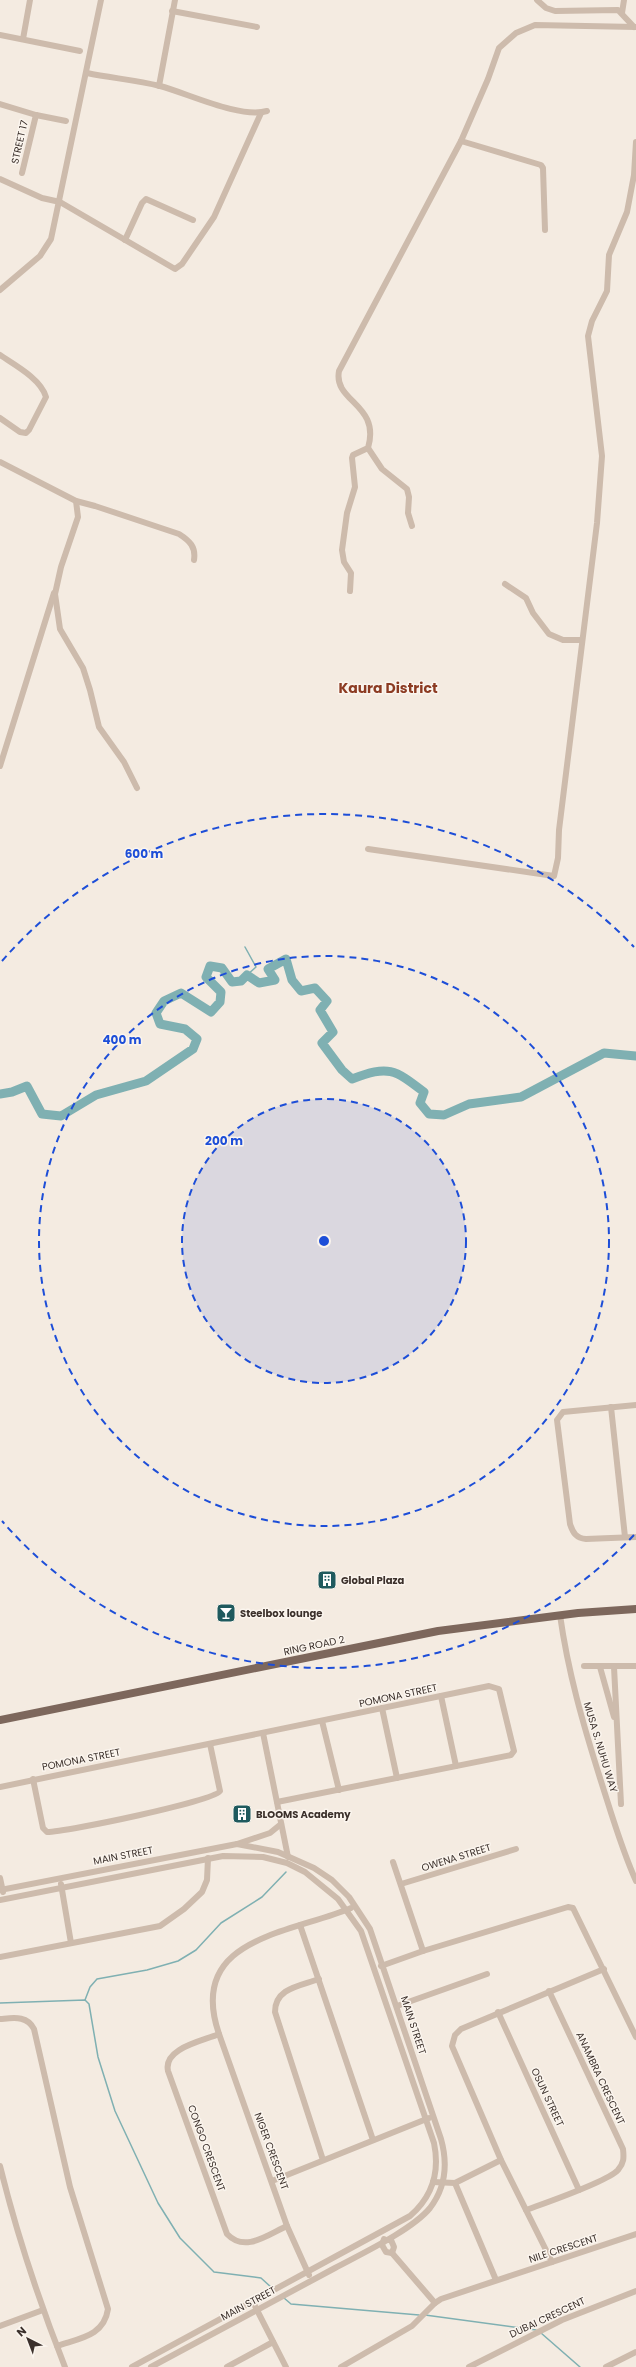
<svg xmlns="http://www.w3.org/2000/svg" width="636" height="2367" font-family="Poppins,sans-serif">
	<rect width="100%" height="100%" fill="#f4ebe1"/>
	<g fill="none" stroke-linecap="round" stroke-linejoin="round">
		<g stroke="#7fb0b2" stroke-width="1.5">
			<polyline points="245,947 256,967 247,975"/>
			<polyline points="85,2000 90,1987 97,1979 147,1970 178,1961 196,1950 221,1923 262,1897 286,1872"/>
			<polyline points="0,2003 85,2000 89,2004 98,2057 115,2111 158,2203 180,2238 214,2272 261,2278 272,2288"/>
			<polyline points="284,2298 291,2304 419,2315"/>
			<polyline points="425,2315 536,2330"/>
			<polyline points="541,2333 580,2367"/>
		</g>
		<path stroke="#7fb0b2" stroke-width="9" d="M0,1094l12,-2 15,-6 15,28 19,2 35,-21 50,-14 47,-32 4,-10 -12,-10 -25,-5 -4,-11 8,-12 17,-8 30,19 9,-10 1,-10 -15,-15 4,-11 12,2 10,14 9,-1 6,-6 12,8 16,-3 -7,-11 18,-10 6,21 9,11 14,-3 12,13 -7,9 13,22 -11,11 20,27 10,9c37,-14 42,-10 72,13l-4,11 9,11 15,1 25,-11 52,-7 83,-44 32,3"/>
		<g stroke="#cdbbac" stroke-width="6">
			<polyline points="537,0 546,8 555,11 618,10 634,27"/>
			<polyline points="172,11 257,27"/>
			<polyline points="622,13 624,0"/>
			<polyline points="0,35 80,51"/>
			<polyline points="23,39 30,0"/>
			<path d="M87,73c24,5 49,7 73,13 27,7 80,33 107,25"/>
			<polyline points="159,86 175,0"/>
			<polyline points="0,104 36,115 66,121"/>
			<polyline points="461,141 541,165 543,168 545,230"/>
			<polyline points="22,173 36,115"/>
			<polyline points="0,179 42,198 60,202 175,269 182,264 214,217 261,113"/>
			<polyline points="125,240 142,203 146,199 193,220"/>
			<polyline points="0,290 40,256 51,239 101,0"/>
			<path d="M0,355c15,10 41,24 46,42l-17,33 -3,3 -6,-1 -20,-14"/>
			<polyline points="368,448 382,469 407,489 409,497 408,513 412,526"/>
			<path d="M0,462l76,39 19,5 84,28c11,7 17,13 15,26"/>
			<polyline points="76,501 78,517 61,567 55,594 60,629 83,668 90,690 99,727 124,762 137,788"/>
			<polyline points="505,584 526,598 533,613 549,634 563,640 582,640"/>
			<path d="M350,591l1,-18 -7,-11 -2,-12 5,-37 8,-26 -3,-29 1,-3 15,-7c13,-44 -35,-46 -29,-77l122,-230 27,-62 11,-31 17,-15 19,-8 101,2"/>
			<polyline points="0,766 54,593"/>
			<polyline points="368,849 554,876 558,858 559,830 597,523 602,456 588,336 592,321 607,291 609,255 627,212 634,175 636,142"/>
			<path d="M636,1405l-73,7 -6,8 13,104c3,9 6,14 16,15l50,-2"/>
			<polyline points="611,1407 625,1537"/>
			<path d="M560,1615c8,57 23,109 40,163 11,34 21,70 36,103"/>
			<polyline points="584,1666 636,1666"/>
			<polyline points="600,1667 614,1717"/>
			<polyline points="614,1667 621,1804"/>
			<polyline points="441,1696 456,1766"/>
			<polyline points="382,1708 397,1778"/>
			<polyline points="322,1721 339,1790"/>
			<polyline points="263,1733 288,1857"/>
			<path d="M33,1779l10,49 4,4c19,0 168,-31 173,-41l-10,-47"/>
			<polyline points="0,1787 489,1686 499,1689 514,1751 511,1755 277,1802"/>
			<polyline points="237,1844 270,1833 281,1824"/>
			<polyline points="393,1862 423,1951"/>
			<polyline points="0,1878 3,1892"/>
			<polyline points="61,1884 71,1943"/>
			<polyline points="401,1884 516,1849"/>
			<path d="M0,1890l237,-46 41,8 36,16 18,12 17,17 21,32 71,210c7,25 5,48 -11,69 -18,22 -69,46 -95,60 -61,33 -122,66 -184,99"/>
			<path d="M0,1900l223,-44 40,1 24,6 18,9 33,27 23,32 73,212c6,29 -2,54 -24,73l-278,151"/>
			<polyline points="300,1925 373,2140"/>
			<polyline points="0,1957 160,1926 184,1909 202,1892 207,1880 208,1858"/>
			<polyline points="381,1966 423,1951 568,1907 573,1908 636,2037"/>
			<path d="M319,1979c-19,7 -44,9 -44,33l48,148"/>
			<polyline points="397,2006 487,1974"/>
			<polyline points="498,2012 579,2190"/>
			<path d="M0,2019c13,-1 27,-4 34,10l36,158 38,122c-4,27 -28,29 -51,37"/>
			<path d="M219,2034c-16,7 -56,14 -51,37l59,163c18,19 40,1 60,-8"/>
			<path d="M0,2166c17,69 39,135 65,201"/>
			<polyline points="272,2181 429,2118"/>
			<polyline points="433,2182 455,2183 501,2160"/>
			<polyline points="455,2183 496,2280"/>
			<path d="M526,2210c19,-7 81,-28 92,-40 6,-7 6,-12 5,-21l-74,-158"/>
			<polyline points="384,2239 382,2245 386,2252 392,2253 394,2247 391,2240 385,2240"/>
			<polyline points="392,2253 435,2303"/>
			<polyline points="552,2262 501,2160 452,2046 455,2035 461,2029 604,1969"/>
			<path d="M309,2275l-22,-49 -68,-192c-33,-96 70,-100 132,-126"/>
			<polyline points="255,2306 286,2367"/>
			<polyline points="0,2326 43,2310"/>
			<polyline points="227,2367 273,2342"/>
			<polyline points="341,2367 412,2326 435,2303 441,2299 636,2234"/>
			<polyline points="469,2367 562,2320 636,2291"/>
			<polyline points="606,2367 636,2352"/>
		</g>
		<polyline stroke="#7d675c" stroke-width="8" points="0,1720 438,1631 578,1613 636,1609"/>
	</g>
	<circle cx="324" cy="1241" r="142" fill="#1d4ed8" fill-opacity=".12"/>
	<g fill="none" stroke="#1d4ed8" stroke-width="2" stroke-dasharray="7 5">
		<circle cx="324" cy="1241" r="142"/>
		<circle cx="324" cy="1241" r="285"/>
		<path d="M634 1535A427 427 0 0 1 2 1521M2 961A427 427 0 0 1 634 947"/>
	</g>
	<defs>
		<g id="building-square" transform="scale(1)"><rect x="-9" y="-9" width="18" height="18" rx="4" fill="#1f5a5e" stroke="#fbf5ee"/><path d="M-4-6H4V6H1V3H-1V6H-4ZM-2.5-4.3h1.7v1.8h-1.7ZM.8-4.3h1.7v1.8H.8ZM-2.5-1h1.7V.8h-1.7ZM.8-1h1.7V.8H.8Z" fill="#fff"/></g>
		<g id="bar-square" transform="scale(1)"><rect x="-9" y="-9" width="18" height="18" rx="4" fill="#1f5a5e" stroke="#fbf5ee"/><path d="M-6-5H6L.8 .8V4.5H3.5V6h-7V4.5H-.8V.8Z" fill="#fff"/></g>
	</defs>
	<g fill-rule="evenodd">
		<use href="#building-square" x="327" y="1580"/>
		<use href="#bar-square" x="226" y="1613"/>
		<use href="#building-square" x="242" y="1814"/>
	</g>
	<g text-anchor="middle" stroke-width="3" stroke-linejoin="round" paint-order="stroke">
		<g font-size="10" fill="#3b302b" stroke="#fbf5ee">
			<text transform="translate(19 142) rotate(-77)" y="4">STREET 17</text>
			<text transform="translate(314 1645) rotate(-12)" y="4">RING ROAD 2</text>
			<text transform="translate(398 1695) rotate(-12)" y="4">POMONA STREET</text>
			<text transform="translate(601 1747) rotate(73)" y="4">MUSA S. NUHU WAY</text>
			<text transform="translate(81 1759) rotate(-11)" y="4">POMONA STREET</text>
			<text transform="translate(123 1855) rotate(-11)" y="4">MAIN STREET</text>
			<text transform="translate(456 1857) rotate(-17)" y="4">OWENA STREET</text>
			<text transform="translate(414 2025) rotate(72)" y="4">MAIN STREET</text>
			<text transform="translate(601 2078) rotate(65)" y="4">ANAMBRA CRESCENT</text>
			<text transform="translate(548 2097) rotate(65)" y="4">OSUN STREET</text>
			<text transform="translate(207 2148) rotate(70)" y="4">CONGO CRESCENT</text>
			<text transform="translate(272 2151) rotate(70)" y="4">NIGER CRESCENT</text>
			<text transform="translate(563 2248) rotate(-18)" y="4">NILE CRESCENT</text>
			<text transform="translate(248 2303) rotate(-28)" y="4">MAIN STREET</text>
			<text transform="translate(547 2317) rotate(-25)" y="4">DUBAI CRESCENT</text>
		</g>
		<g font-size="10" font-weight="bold" fill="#3b302b" stroke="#fbf5ee" text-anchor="start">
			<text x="341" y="1584">Global Plaza</text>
			<text x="240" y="1617">Steelbox lounge</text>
			<text x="256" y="1818">BLOOMS Academy</text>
		</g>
		<g font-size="14" font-weight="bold" fill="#8c3b22" stroke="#fbf5ee">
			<text x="388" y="693">Kaura District</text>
		</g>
	</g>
	<circle cx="324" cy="1241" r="6" fill="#1d4ed8" stroke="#fbf5ee" stroke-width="2"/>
	<g font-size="12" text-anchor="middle" font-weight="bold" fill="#1d4ed8" stroke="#fbf5ee" stroke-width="3" stroke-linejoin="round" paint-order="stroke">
		<text x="144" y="858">600 m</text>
		<text x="122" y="1044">400 m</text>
		<text x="224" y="1145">200 m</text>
	</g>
	<g transform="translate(28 2339) rotate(318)" stroke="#fbf5ee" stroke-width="3" paint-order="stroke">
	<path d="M0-3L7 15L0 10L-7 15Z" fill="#3b302b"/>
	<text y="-6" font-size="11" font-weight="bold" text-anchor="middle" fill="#3b302b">N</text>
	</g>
</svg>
